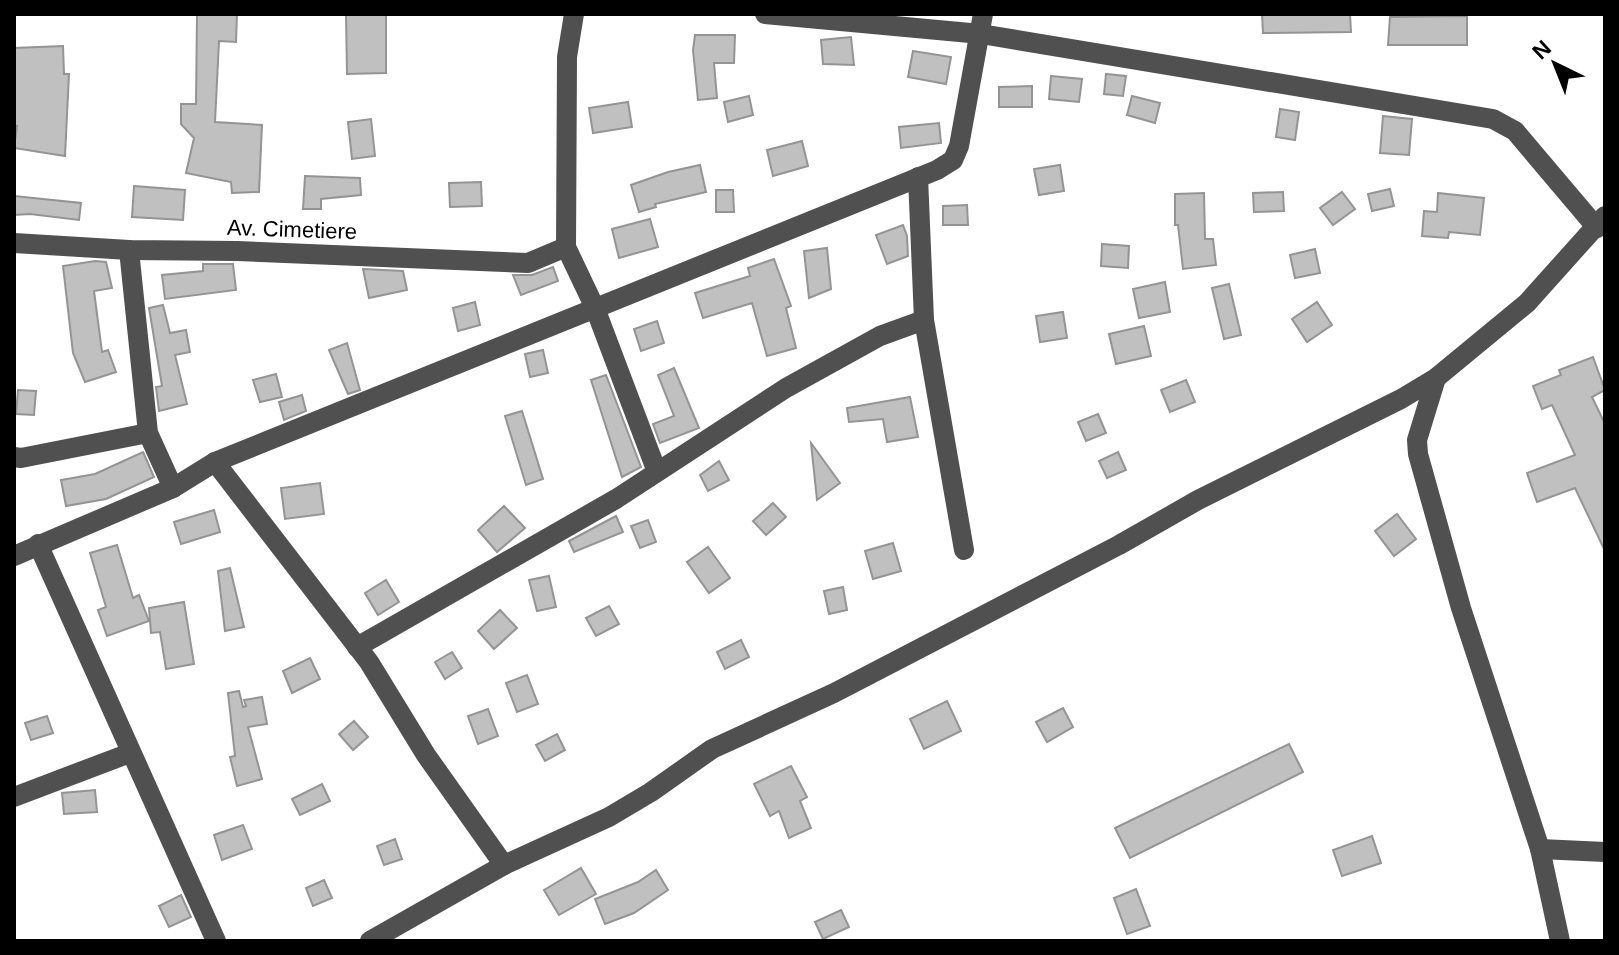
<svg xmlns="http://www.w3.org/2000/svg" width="1619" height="955" font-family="Arial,sans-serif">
	<rect width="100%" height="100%" fill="#fff"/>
	<g fill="#c0c0c0" stroke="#949494" stroke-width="2">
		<polygon points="197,14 237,14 236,42 219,41 215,122 262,125 259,192 232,193 231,182 186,173 194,138 181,124 181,104 196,104"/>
		<polygon points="346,14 386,14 386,73 347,74"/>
		<polygon points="1262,14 1350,14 1351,32 1263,33"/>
		<polygon points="1467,16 1467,45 1388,45 1390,17"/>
		<polygon points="695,35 735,35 734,63 714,63 717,98 698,100 693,50"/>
		<polygon points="851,37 854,65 823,64 821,40"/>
		<polygon points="63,46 64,74 69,74 65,156 14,148 17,126 14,125 14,48"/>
		<polygon points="913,51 951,57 946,84 908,77"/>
		<polygon points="1106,74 1126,76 1123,96 1104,94"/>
		<polygon points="1051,76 1082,79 1079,102 1049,99"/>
		<polygon points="1032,86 1032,107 999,107 999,87"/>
		<polygon points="749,96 753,115 728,122 724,102"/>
		<polygon points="1132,96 1160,103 1155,123 1127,115"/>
		<polygon points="628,102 632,127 593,133 589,108"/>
		<polygon points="1280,109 1299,112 1295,140 1276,137"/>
		<polygon points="1383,116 1412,119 1409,155 1380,153"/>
		<polygon points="371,119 375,156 352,159 348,122"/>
		<polygon points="939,123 941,143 901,148 899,127"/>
		<polygon points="802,141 808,166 773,176 767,150"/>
		<polygon points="700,165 706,192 655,204 656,207 639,212 631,185 668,172"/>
		<polygon points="1060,165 1064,191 1039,195 1034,169"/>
		<polygon points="305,176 360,178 361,195 321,199 321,209 303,209"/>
		<polygon points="481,182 482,206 450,207 449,183"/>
		<polygon points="134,186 185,190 183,220 132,217"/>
		<polygon points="1390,189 1394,206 1372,211 1368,194"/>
		<polygon points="716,190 733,190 734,212 716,212"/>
		<polygon points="1283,192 1284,211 1254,212 1253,193"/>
		<polygon points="1342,192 1355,209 1333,225 1320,208"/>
		<polygon points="1204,193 1205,239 1213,239 1216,265 1183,269 1178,225 1175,225 1175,194"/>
		<polygon points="1438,193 1484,198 1480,235 1449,232 1448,238 1422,236 1424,211 1437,212"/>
		<polygon points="14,196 81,203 79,220 30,214 14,215"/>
		<polygon points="967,205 968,225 943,225 943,206"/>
		<polygon points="650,219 658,247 619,258 612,229"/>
		<polygon points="903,225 907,236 908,256 887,264 876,235"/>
		<polygon points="1102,244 1129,246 1128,268 1101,266"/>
		<polygon points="827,248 831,289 809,298 804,251"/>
		<polygon points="1315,249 1320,273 1295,278 1290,255"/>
		<polygon points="774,259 791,306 786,308 796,348 767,356 752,303 703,318 695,293 750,276 748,268"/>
		<polygon points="95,261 106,262 112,288 94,291 102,352 108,350 116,372 85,382 73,353 63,266"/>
		<polygon points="203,264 233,264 236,290 165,299 162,275 203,271"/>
		<polygon points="553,267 558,281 521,295 513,275 532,275"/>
		<polygon points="363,269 403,271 407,290 369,298"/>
		<polygon points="1165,282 1170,312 1139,318 1133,289"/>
		<polygon points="1229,284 1241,335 1224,339 1212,288"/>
		<polygon points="475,302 480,325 458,331 453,308"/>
		<polygon points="1317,302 1332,325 1307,342 1292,319"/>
		<polygon points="163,305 170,333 186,330 190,352 175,355 187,404 159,411 156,387 162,386 149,308"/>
		<polygon points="1063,312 1067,338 1040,342 1036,316"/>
		<polygon points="657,321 664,343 641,351 634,329"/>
		<polygon points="1144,326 1151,356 1116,364 1109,334"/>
		<polygon points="347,343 360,390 348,394 329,350"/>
		<polygon points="543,350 548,373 530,377 525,354"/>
		<polygon points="1593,357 1605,390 1592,397 1605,424 1605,551 1575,488 1537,502 1527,473 1575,455 1552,405 1542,409 1533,386 1561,375 1559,370"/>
		<polygon points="674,368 699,428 660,443 653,424 674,416 658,375"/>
		<polygon points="276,374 282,397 260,402 253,380"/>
		<polygon points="606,375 641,467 622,477 591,380"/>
		<polygon points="1186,380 1195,402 1170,412 1161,390"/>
		<polygon points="18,390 36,391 34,415 16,414"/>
		<polygon points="302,395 306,411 284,420 279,402"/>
		<polygon points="910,397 918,437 887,442 883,419 849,422 847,408"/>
		<polygon points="522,411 543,479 526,485 505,416"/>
		<polygon points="1098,414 1106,433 1086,441 1078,422"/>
		<polygon points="811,443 840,483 817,500"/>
		<polygon points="143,452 154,477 106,499 66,506 61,480 95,474"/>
		<polygon points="1118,452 1126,470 1107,478 1099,461"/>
		<polygon points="719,461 729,480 708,491 700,475"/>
		<polygon points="320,483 324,514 285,519 281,488"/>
		<polygon points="773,503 786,517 766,535 753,521"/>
		<polygon points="504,506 525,528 497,552 478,530"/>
		<polygon points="214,510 220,532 181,544 174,522"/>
		<polygon points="1397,514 1416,539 1394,556 1375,531"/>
		<polygon points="616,516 623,532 574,552 569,541"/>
		<polygon points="648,520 656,542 640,548 631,526"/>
		<polygon points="893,543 901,571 873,579 865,551"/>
		<polygon points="117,545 133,598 139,595 149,621 107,636 98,610 106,607 90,553"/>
		<polygon points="708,547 730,578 709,593 687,562"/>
		<polygon points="230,568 244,627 225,631 218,571"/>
		<polygon points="549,576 556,607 537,611 529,580"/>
		<polygon points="386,580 399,602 378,615 365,593"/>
		<polygon points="843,587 847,610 829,614 824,591"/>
		<polygon points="184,602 194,664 166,669 160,632 151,633 149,608"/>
		<polygon points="609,606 619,624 596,636 586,618"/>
		<polygon points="500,610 517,628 494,649 478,631"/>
		<polygon points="741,640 749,657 725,669 717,652"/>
		<polygon points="452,652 462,668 445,679 435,662"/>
		<polygon points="310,658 320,679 292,693 283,671"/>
		<polygon points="527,675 538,704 517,712 506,683"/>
		<polygon points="239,691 243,707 246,706 244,700 262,697 267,724 248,727 262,779 237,786 230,757 235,756 228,693"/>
		<polygon points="947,701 961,731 924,749 910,719"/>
		<polygon points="1063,708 1073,727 1047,742 1036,722"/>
		<polygon points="488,709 498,736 478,744 468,716"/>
		<polygon points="47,716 53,733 31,740 25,723"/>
		<polygon points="354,721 368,737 353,750 339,734"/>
		<polygon points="557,734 565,750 545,761 536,745"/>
		<polygon points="1289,744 1303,772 1130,858 1115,828"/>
		<polygon points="791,766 807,797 800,801 811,828 789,838 779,811 770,816 754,784"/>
		<polygon points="322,784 330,801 300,815 292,799"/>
		<polygon points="95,790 97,812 64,814 62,793"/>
		<polygon points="243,825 252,849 222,860 214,835"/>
		<polygon points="1372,836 1381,863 1342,876 1333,850"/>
		<polygon points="395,839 402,859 384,865 377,846"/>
		<polygon points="581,868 596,894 559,915 544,890"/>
		<polygon points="656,870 668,890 634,913 605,924 595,899 638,882"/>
		<polygon points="324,880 332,898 313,906 306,888"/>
		<polygon points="1136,889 1150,926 1127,934 1114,898"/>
		<polygon points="181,895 191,917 169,927 159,906"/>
		<polygon points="841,910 849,927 823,939 815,922"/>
	</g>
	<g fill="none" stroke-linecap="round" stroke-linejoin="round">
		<g stroke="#505050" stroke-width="20">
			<polyline points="574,14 567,57 566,247 595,308 657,472"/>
			<polyline points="765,14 981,34 1493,119 1515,131 1597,228"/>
			<polyline points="918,177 924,320"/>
			<polyline points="14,243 129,250 237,251 528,263 566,247"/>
			<polyline points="129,250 148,433 173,488"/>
			<polyline points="1436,378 1417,440 1418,454 1461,608 1540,849 1560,941"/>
			<polyline points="14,457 21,458 148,433"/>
			<polyline points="215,462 369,662 426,755 504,865"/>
			<polyline points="38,544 216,941"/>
			<polyline points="14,556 173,488 215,462 937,170 953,160 959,146 983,14"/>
			<polyline points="357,647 616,499 786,388 880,336 924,320 964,550"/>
			<polyline points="14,797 130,753"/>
			<polyline points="1540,849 1605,852"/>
			<polyline points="370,941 504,865 609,817 651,792 712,749 834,693 1119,545 1198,500 1401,399 1436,378 1527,303 1605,216"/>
		</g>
	</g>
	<g text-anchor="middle" stroke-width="7" stroke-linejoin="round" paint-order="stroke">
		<g font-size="22" fill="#000" stroke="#fff">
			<text transform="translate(292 229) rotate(2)" y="8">Av. Cimetiere</text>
		</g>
	</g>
	<rect width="1619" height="955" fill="none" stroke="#000000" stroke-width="32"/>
	<g transform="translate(1555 64) rotate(317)" stroke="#ffffff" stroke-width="6" paint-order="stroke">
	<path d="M0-6L14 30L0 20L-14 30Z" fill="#000000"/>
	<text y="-12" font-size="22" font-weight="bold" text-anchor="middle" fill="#000000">N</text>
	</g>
</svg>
